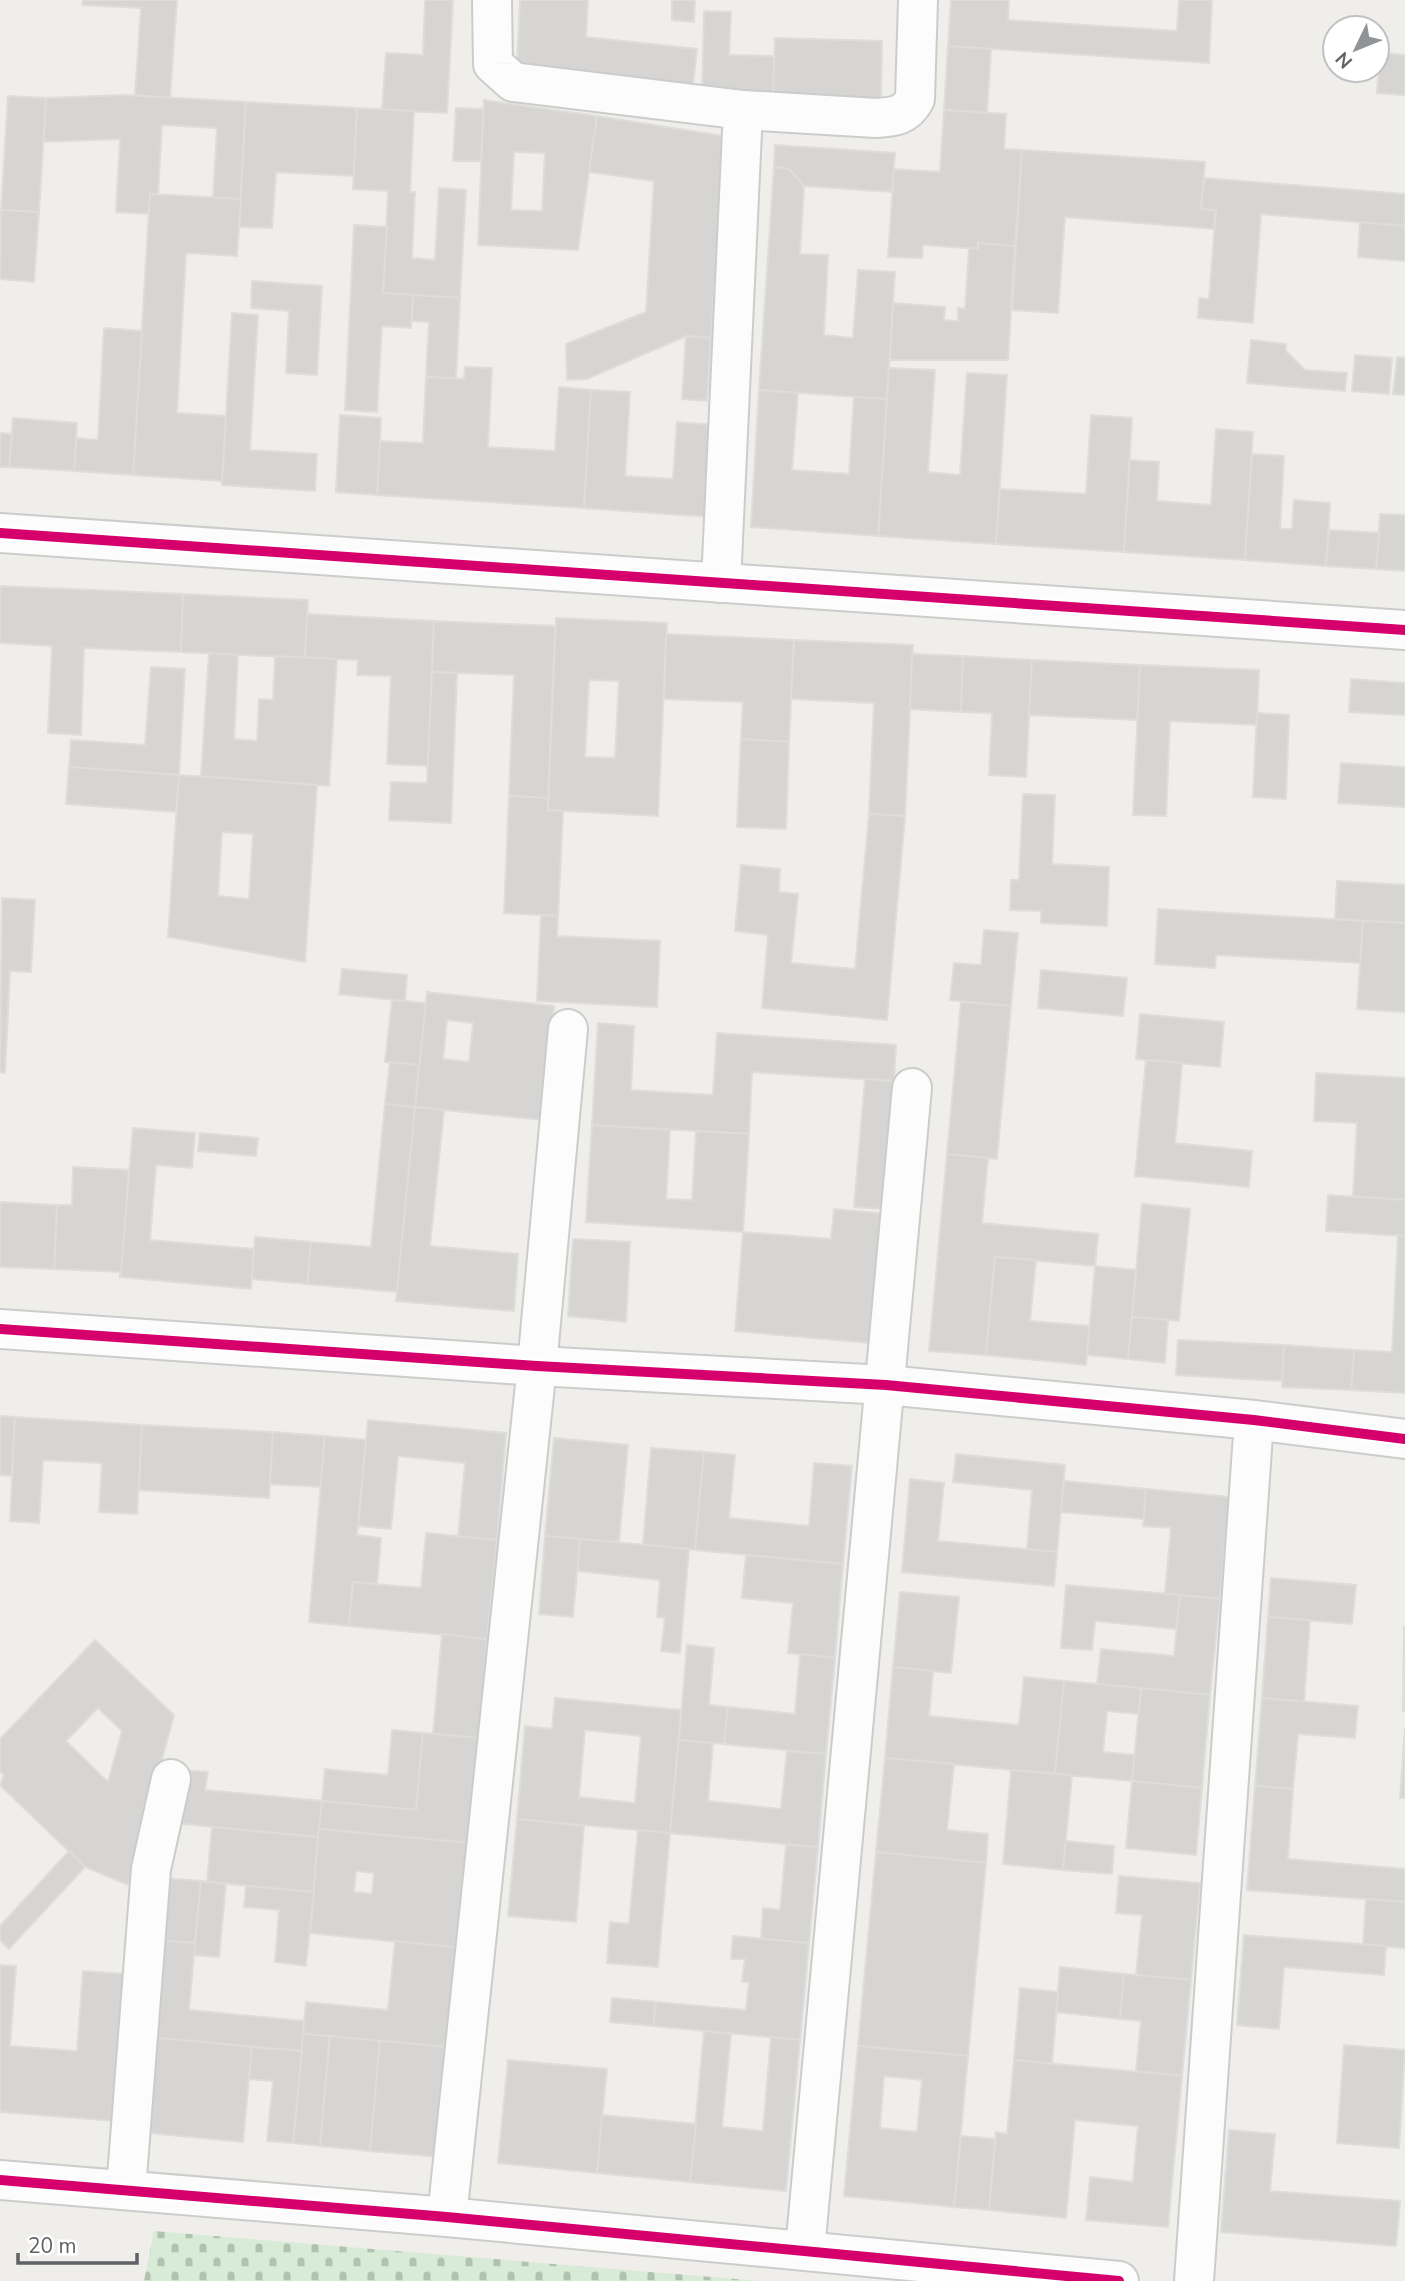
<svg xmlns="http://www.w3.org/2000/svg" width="1405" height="2281" font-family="'Nunito Sans',sans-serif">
	<defs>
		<pattern id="cemetery-stones" width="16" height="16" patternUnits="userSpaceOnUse" patternTransform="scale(1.75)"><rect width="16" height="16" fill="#d8ebd6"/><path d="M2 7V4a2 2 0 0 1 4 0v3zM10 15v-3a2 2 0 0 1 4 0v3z" fill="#b2c2b1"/></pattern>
	</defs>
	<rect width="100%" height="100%" fill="#efeeea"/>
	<polygon fill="url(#cemetery-stones)" points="154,2231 761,2281 144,2281"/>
	<g fill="#d6d5d3" stroke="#deddd9" stroke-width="2" fill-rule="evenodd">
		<polygon points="83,0 177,0 170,98 135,95 141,8 82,5"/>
		<polygon points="425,0 453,0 447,113 382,110 386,53 423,55"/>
		<polygon points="520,0 588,0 586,37 697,49 693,85 517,65"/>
		<polygon points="672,0 695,0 694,22 672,20"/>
		<polygon points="951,0 1009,0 1008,20 1177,31 1179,0 1212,0 1209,63 948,46"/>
		<polygon points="704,11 731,12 729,55 774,56 773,97 702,95"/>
		<polygon points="775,38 882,41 881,100 773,97"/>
		<polygon points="948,46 991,49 987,113 944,110"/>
		<polygon points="1380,53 1405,55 1405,95 1377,93"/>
		<polygon points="123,95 246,102 241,199 213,198 217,128 162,125 158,194 150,194 149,214 116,212 120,139 43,142 46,98"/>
		<polygon points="8,96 46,98 39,212 1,210"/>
		<path d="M484,100l113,16 -19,134 -100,-5zM514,152l31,1 -3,58 -31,-1z"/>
		<polygon points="246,102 357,108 354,176 276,172 272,228 239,227"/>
		<polygon points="357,108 414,111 410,192 415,192 412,258 435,260 439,188 466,190 460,298 383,293 388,191 353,189"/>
		<polygon points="456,108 483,109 481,161 453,161"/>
		<polygon points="944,110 1006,114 1004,149 1022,150 1015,246 978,243 978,249 923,245 922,258 888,257 894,169 940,172"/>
		<polygon points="597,116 724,136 711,338 686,336 587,379 567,380 566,344 646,312 654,181 589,172"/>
		<polygon points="775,145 895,153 892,192 804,186 789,169 774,167"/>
		<polygon points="1022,150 1205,162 1201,209 1216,210 1214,229 1065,217 1058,313 1012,310"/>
		<polygon points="774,167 789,169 804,186 800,254 828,255 824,335 853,338 858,270 895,272 887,399 759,390"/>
		<polygon points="1204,178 1405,194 1404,226 1261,214 1253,323 1198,318 1199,298 1209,299 1216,210 1201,209"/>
		<polygon points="150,194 241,199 237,256 186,253 177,413 226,416 222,481 133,475"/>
		<polygon points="1,210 39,212 34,282 0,279"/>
		<polygon points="1360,222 1405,226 1405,261 1358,257"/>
		<polygon points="354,225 387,227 383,293 413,295 411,328 382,326 377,412 345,410"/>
		<polygon points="978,243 1015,246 1008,360 890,360 893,303 945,307 944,320 958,321 958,308 965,309 969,248 978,249"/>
		<polygon points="252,281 322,286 317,375 286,373 289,311 251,308"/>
		<polygon points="413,295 460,298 456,378 426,377 429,322 412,321"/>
		<polygon points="232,313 258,315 250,450 317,454 315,491 222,485"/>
		<polygon points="104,328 142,331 133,475 74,471 76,438 98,440"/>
		<polygon points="686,336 711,338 707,401 682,399"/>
		<polygon points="1251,340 1286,344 1286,351 1305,370 1347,373 1345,391 1247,383"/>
		<polygon points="1355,355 1392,358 1389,394 1352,391"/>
		<polygon points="1397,357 1405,358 1405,395 1393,394"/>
		<polygon points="465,367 492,368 488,447 555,451 559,387 591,390 584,508 377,495 380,441 423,443 426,377 464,379"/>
		<polygon points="889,368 935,370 928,472 960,475 967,373 1007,375 996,544 878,536"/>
		<polygon points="591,390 630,392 625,476 673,479 677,422 715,425 709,517 584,508"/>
		<polygon points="759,390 798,393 792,470 849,474 854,397 887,399 878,536 751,527"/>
		<polygon points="340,415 381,418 377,495 336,492"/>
		<polygon points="1091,415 1132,418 1124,552 996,544 1000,489 1086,494"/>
		<polygon points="13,418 77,423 74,471 9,467"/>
		<polygon points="1216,429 1253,432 1245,560 1124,552 1130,460 1159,462 1157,501 1211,505"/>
		<polygon points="0,433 12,434 9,467 0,467"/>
		<polygon points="1252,454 1284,456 1280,529 1292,529 1294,500 1330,503 1326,566 1245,560"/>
		<polygon points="1380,514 1405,515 1405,571 1376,569"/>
		<polygon points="1329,530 1379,533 1376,569 1326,566"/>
		<polygon points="0,586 183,594 181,652 84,648 81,735 48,733 52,646 0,643"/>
		<polygon points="183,594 308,600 305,658 181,652"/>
		<polygon points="307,614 434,621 428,766 387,764 391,676 357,675 358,660 305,658"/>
		<path d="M556,618l111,5 -9,193 -110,-6zM589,680l30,1 -4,77 -30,-1z"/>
		<polygon points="434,621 555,626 548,798 509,796 514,675 432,672"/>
		<polygon points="666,634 794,640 789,742 741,739 743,702 664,699"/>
		<polygon points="794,640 913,645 905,816 869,814 874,703 791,699"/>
		<polygon points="209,653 238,655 234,739 257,741 259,699 273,700 275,656 337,659 329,786 201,776"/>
		<polygon points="912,654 963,656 961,712 910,709"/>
		<polygon points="963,656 1032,660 1026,777 989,775 992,713 961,712"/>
		<polygon points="1032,660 1140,665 1137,720 1029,715"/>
		<polygon points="1140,665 1259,670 1257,725 1170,721 1166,816 1133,815"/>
		<polygon points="151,667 185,669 179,775 69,767 71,740 145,745"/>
		<polygon points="432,672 457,673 451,823 389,820 391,782 427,783"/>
		<polygon points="1351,679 1405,683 1405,715 1349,712"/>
		<polygon points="1257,713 1289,715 1286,799 1253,797"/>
		<polygon points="741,739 789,742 786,829 737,827"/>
		<polygon points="1341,763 1405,767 1405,807 1338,803"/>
		<polygon points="69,767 179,775 176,812 66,804"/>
		<path d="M179,775l138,10 -12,177 -137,-25zM222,832l31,2 -4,65 -31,-3z"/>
		<polygon points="1023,794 1055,795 1052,864 1109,867 1107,926 1041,923 1041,911 1010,910 1011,880 1019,880"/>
		<polygon points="509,796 548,798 548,810 563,811 558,916 504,913"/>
		<polygon points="869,814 905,816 887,1020 762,1008 768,935 735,931 741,865 780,869 779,892 798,894 791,963 855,969"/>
		<polygon points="1337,881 1405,885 1405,923 1335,919"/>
		<polygon points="2,898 35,900 31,972 10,971 5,1073 0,1072"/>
		<polygon points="1158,909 1363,921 1361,963 1216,955 1215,968 1155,964"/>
		<polygon points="541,915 558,916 557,936 660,941 657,1007 537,1001"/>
		<polygon points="1363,921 1405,923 1405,1012 1357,1009"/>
		<polygon points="984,930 1018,933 1011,1006 950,1000 954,963 981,965"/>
		<polygon points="342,969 407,975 405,1001 339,994"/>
		<polygon points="1041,970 1127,978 1123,1016 1038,1008"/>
		<path d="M427,992l127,14 -11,114 -128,-13zM447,1020l26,3 -4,39 -26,-3z"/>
		<polygon points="392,1000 426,1003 419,1065 385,1062"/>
		<polygon points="961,1002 1011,1006 997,1159 947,1154"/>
		<polygon points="1140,1014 1224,1022 1220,1067 1136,1059"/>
		<polygon points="598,1023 634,1026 631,1090 713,1095 717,1033 896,1045 894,1081 752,1072 749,1134 592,1125"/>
		<polygon points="1146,1060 1182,1063 1175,1143 1252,1151 1249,1187 1135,1176"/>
		<polygon points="390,1062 419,1065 415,1107 385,1104"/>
		<polygon points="1316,1073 1405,1078 1405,1200 1353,1196 1357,1123 1314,1121"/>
		<polygon points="865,1079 894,1081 883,1209 854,1207"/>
		<polygon points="385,1104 415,1107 397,1292 307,1284 311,1242 371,1247"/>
		<polygon points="415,1107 444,1110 430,1246 518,1254 514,1311 396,1301"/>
		<polygon points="592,1125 670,1130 666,1199 692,1200 696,1131 749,1134 743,1232 586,1222"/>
		<polygon points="133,1128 195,1133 192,1168 156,1165 150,1240 254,1249 251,1289 120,1277"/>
		<polygon points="200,1133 258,1138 256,1156 198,1151"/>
		<polygon points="947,1154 988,1158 982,1223 1098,1234 1095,1266 995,1257 986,1355 929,1351"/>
		<polygon points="73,1167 129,1170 121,1272 54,1269 57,1205 72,1205"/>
		<polygon points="1328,1195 1405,1200 1405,1236 1326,1231"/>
		<polygon points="0,1202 57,1205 54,1269 0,1267"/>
		<polygon points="1142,1204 1190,1209 1179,1321 1132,1317"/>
		<polygon points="834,1209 891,1214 880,1344 735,1331 743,1232 831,1239"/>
		<polygon points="1398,1235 1405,1236 1405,1393 1351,1390 1354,1350 1392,1352"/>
		<polygon points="255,1237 311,1242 307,1284 252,1279"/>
		<polygon points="573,1239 630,1242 626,1322 568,1316"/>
		<polygon points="995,1257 1036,1260 1030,1321 1090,1326 1086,1365 986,1355"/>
		<polygon points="1095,1266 1136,1270 1128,1359 1087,1355"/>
		<polygon points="1132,1317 1168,1320 1165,1363 1128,1359"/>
		<polygon points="1178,1340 1284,1345 1282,1381 1176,1375"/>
		<polygon points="1284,1345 1354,1350 1351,1390 1282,1387"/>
		<polygon points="0,1416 15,1417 12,1476 0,1475"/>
		<polygon points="15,1417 142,1425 137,1514 99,1512 102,1463 43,1460 39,1523 10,1521"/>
		<polygon points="368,1420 506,1433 497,1540 458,1537 465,1463 398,1456 391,1529 358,1526"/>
		<polygon points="142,1425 273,1432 269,1498 139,1490"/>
		<polygon points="273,1432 325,1436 321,1487 270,1484"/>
		<polygon points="325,1436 366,1440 357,1535 381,1538 377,1584 353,1582 349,1626 309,1622"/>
		<polygon points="554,1438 628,1445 619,1542 545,1536"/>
		<polygon points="651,1448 704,1452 695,1550 643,1545"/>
		<polygon points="704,1452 735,1455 729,1518 809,1526 814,1463 852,1466 843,1564 695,1550"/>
		<polygon points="956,1454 1065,1465 1057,1552 1027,1549 1032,1490 953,1482"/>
		<polygon points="910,1479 944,1483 938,1541 1057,1552 1054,1586 902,1572"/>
		<polygon points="1064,1481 1146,1489 1144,1519 1061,1512"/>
		<polygon points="1146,1489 1229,1497 1220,1599 1165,1594 1171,1528 1143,1526"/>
		<polygon points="426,1533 497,1540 487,1639 349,1626 353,1582 421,1588"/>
		<polygon points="545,1536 580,1539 573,1617 539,1614"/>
		<polygon points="580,1539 689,1549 680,1653 661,1651 665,1618 657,1617 660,1580 578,1571"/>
		<polygon points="746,1555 843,1564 835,1658 788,1653 793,1603 742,1598"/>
		<polygon points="1271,1578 1356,1585 1352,1624 1268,1617"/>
		<polygon points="1066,1585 1180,1595 1176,1629 1095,1621 1092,1650 1061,1648"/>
		<polygon points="900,1592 959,1597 951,1673 893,1667"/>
		<polygon points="1180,1595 1220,1599 1210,1695 1097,1684 1101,1649 1174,1656"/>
		<polygon points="1268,1617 1310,1620 1304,1702 1262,1698"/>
		<polygon points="1404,1627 1405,1627 1405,1711 1403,1711"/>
		<polygon points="442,1634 487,1639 479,1738 433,1734"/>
		<path d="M95,1640l79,75 -46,170 -43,-18 -85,-82 4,-10 -4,-4v-32zM98,1708l24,23 -14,51 -42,-41z"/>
		<polygon points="687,1645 714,1648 709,1705 728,1707 724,1744 679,1740"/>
		<polygon points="800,1654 835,1658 826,1754 724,1744 728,1707 795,1714"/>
		<polygon points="893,1667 933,1671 929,1716 1019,1725 1024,1677 1064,1681 1055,1774 885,1758"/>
		<polygon points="1064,1681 1141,1688 1138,1714 1107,1711 1103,1752 1135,1755 1132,1781 1055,1774"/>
		<polygon points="1141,1688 1210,1695 1202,1788 1132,1781"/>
		<path d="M555,1698l126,12 -11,123 -153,-14 8,-93 27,3zM585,1730l56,6 -6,67 -56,-6z"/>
		<polygon points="1262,1698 1358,1706 1355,1738 1298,1734 1293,1789 1255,1786"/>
		<polygon points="1405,1728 1405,1798 1400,1798"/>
		<polygon points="392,1730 423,1733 416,1810 322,1801 325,1769 388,1775"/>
		<polygon points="423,1733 479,1738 469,1843 319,1829 322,1801 416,1810"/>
		<polygon points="679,1740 713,1743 708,1801 781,1809 787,1751 826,1754 818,1847 670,1833"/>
		<polygon points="885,1758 954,1764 947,1830 988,1834 986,1863 876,1852"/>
		<polygon points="179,1770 208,1772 205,1790 322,1801 318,1837 174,1823"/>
		<polygon points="1011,1770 1072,1775 1063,1870 1003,1864"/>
		<polygon points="1132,1781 1202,1788 1196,1855 1126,1848"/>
		<polygon points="1255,1786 1293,1789 1288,1859 1405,1869 1405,1902 1247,1890"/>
		<polygon points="517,1819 584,1826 576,1922 508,1916"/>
		<polygon points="212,1827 318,1837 314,1892 207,1882"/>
		<path d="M319,1829l150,14 -10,105 -149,-15zM356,1871l18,2 -2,21 -18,-2z"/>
		<polygon points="638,1830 670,1833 658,1967 607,1963 610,1922 629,1924"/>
		<polygon points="1066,1841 1114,1846 1112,1874 1063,1870"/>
		<polygon points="786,1845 818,1847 809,1943 761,1939 763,1908 780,1910"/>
		<polygon points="69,1851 85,1867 9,1949 0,1940 0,1926"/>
		<polygon points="876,1852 986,1863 968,2056 858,2046"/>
		<polygon points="1119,1876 1200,1883 1191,1980 1136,1975 1142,1915 1116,1913"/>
		<polygon points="163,1878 201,1881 195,1943 157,1940"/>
		<polygon points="201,1881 226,1884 219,1957 194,1955"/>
		<polygon points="246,1886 314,1892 306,1966 275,1962 279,1910 244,1907"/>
		<polygon points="1366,1899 1405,1902 1405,1948 1363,1945"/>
		<polygon points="1244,1935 1386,1946 1384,1975 1284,1967 1279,2029 1237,2025"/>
		<polygon points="733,1936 809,1943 800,2040 653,2026 656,2002 746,2010 749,1982 742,1982 745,1959 731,1959"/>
		<polygon points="157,1940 195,1943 189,2010 304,2021 302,2051 148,2037"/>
		<polygon points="395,1941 459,1948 450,2047 303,2034 306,2002 388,2010"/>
		<polygon points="0,1965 16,1966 10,2046 77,2051 83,1971 126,1974 115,2121 0,2112"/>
		<polygon points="1060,1967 1124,1974 1120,2019 1056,2012"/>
		<polygon points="1124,1974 1191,1980 1182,2076 1136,2071 1141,2021 1120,2019"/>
		<polygon points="1020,1988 1058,1992 1052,2063 1014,2060"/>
		<polygon points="612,1998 656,2002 653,2026 610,2022"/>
		<polygon points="704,2031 731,2034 722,2127 763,2131 771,2037 800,2040 786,2191 690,2182"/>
		<polygon points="303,2034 330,2036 320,2146 293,2143"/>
		<polygon points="330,2036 380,2041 370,2151 320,2146"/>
		<polygon points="148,2037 252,2047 243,2142 139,2132"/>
		<polygon points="380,2041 450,2047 440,2157 370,2151"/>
		<polygon points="1344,2045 1405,2050 1399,2148 1337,2143"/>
		<path d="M858,2046l110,10 -14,151 -110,-11zM884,2076l38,4 -5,52 -37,-4z"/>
		<polygon points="252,2047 302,2051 293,2143 267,2141 273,2081 249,2079"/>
		<polygon points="508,2060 607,2069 597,2173 498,2163"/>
		<polygon points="1014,2060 1182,2076 1168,2227 1086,2220 1090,2177 1133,2182 1138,2126 1075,2120 1066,2218 989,2210 996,2132 1007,2134"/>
		<polygon points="602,2115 696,2124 690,2182 597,2173"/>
		<polygon points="1229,2130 1275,2134 1270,2191 1400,2201 1396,2246 1221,2232"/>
		<polygon points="961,2136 995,2139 989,2210 954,2207"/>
	</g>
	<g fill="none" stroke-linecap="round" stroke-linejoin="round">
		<g stroke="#cbcccc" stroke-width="42">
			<g id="minor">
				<path d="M492,0l1,64 20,18 230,28 133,8c18,-1 30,-2 39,-19l3,-99"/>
				<polyline points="0,533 1405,630"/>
				<polyline points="721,583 743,110"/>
				<polyline points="0,1329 537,1366 886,1385 1254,1420 1405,1439"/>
				<polyline points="0,2180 447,2217 1119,2281"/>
				<polyline points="126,2190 151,1869 171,1779"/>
				<polyline points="447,2217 537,1366 568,1029"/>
				<polyline points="805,2250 912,1088"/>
				<polyline points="1194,2281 1254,1420"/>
			</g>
		</g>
		<use href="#minor" stroke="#fdfcfc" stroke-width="38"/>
		<g stroke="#fff" stroke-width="15">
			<g id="cycleway">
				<polyline points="0,533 1405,630"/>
				<polyline points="0,1329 537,1366 886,1385 1254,1420 1405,1439"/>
				<polyline points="0,2180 447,2217 1119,2281"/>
			</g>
		</g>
		<use href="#cycleway" stroke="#d6006c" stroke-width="10"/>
	</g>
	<g transform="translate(1356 49) rotate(227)"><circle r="33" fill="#ffffff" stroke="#bfc1c3" stroke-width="2"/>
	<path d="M0-5L12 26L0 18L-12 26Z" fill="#919496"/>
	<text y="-10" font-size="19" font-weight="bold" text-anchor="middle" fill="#5f6368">N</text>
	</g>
	<path d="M18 2253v10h119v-10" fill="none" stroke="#5f6368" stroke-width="3.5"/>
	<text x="28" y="2253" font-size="21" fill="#5f6368" stroke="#ffffff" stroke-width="5" paint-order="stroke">20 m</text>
</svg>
